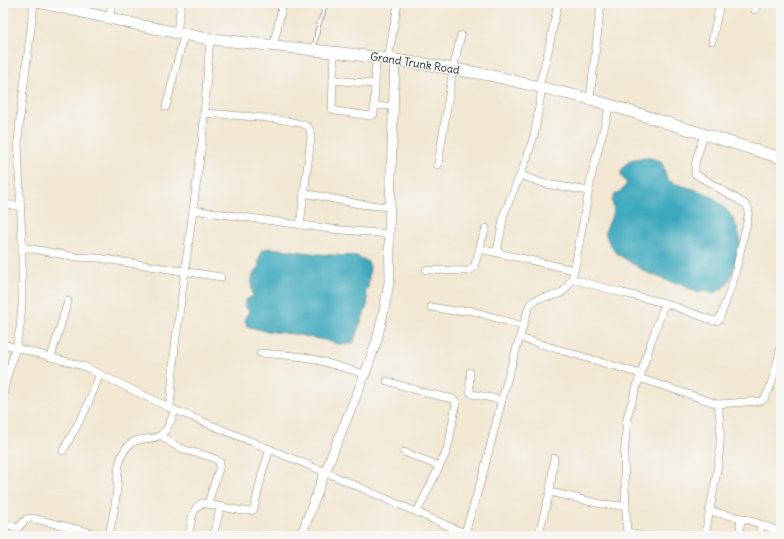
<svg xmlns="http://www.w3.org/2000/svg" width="784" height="539" font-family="Delius,sans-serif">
	<rect width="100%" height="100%" fill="#f6f6f2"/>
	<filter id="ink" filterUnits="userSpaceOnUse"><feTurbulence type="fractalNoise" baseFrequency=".025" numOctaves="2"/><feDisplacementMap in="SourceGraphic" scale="8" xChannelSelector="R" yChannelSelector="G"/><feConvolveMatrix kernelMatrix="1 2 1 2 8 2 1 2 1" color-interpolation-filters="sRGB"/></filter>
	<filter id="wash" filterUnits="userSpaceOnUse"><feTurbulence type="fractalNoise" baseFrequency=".012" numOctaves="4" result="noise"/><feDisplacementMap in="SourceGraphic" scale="16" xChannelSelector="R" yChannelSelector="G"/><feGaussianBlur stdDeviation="0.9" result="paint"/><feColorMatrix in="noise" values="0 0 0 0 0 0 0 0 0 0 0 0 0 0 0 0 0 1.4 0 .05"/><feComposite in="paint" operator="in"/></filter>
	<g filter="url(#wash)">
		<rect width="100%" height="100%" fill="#f1e7d2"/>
		<g fill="#3da9bd" stroke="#346a74">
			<path d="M646,157l15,4c3,6 5,17 8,20 5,3 23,7 30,10 5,2 12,4 16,8 13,9 26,29 25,44 -1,9 -4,19 -7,27 -5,14 -7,20 -22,23l-6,-3 -9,2 -16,-9 -9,-1 -27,-11 -28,-18 -6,-8 -5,-13 9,-21 -2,-10 3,-6 9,-7 3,-5 -6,-7v-5l9,-11z"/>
			<path d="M269,248l59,7 28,1 11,5 3,5 -2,22 -3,5 3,6 -1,7 -14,37 -10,2 -19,-5 -30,-6 -29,-3 -18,-5 -2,-7 4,-8 -3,-3v-8l7,-4c-2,-11 -3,-21 6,-28v-8l3,-10z"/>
		</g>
	</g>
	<g filter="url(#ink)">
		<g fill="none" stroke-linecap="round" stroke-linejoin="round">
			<g stroke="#8e897e" stroke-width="5">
				<g id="service">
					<polyline points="314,48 319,23 323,14 325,3"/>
					<polyline points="779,157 781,150"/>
				</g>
			</g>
			<g stroke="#8e897e" stroke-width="8">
				<g id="minor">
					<polyline points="755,10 757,3"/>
					<polyline points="109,18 112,3"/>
					<polyline points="177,33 181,3"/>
					<polyline points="712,41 720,3"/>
					<polyline points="273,47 283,3"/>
					<polyline points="334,52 332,109 336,111 370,116 374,114 374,111 376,57"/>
					<polyline points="388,59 398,3"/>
					<polyline points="333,80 375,84"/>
					<polyline points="539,86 548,52 558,3"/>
					<polyline points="590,99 601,3"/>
					<polyline points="375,106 393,106"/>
					<polyline points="166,107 184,35"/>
					<path d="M204,113c15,1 97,6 104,14 3,3 3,7 3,11l-11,87"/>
					<polyline points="438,165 453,69 461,35"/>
					<polyline points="520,175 546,184 589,191"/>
					<polyline points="304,193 359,204 390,207"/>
					<polyline points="3,204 21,206"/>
					<polyline points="193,210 331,229 389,234"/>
					<polyline points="486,228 480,246 480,249 574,270"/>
					<polyline points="22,247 76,257 98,258 221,277"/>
					<polyline points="497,252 504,214 527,158 535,132 542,87"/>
					<polyline points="426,270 469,271 474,267 480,248"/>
					<polyline points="572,279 623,293 665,303 714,321 719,320 734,279 747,222 749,210 745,204 695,174 695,164 704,134"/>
					<polyline points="431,307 454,311 469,310 523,326"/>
					<polyline points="520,338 641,374"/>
					<polyline points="3,344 83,366 170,408 325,472 471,536"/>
					<polyline points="260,353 296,356 310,358 365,374"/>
					<polyline points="51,357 68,301"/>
					<polyline points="470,372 470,391 472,394 502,400"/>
					<path d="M639,378l79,26 43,-3c10,-5 17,-43 20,-55"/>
					<polyline points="387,381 426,393 453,399 456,402 449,443 445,455 417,512"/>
					<polyline points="3,395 6,380 16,347 20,328 22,304 22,243 18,144 20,117 34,3"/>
					<polyline points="170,408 175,346 202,142 210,39"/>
					<path d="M161,435c7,6 14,11 22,14 11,5 28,5 37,13l-1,7 -11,34"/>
					<polyline points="63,451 85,411 100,374"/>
					<polyline points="404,452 439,466"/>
					<polyline points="550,492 601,504 626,506"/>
					<polyline points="709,511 749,520 776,530 781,529"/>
					<polyline points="3,523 18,528 26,519 32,518 105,536"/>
					<polyline points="627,532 642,536"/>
					<path d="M465,533l18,-59 23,-90 23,-78c14,-19 33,4 45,-34l18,-99 18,-68"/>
					<polyline points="4,536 5,524"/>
					<path d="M109,536c2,-13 6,-26 7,-40 3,-18 -1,-38 14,-52 9,-8 23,-2 32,-10 6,-5 10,-16 13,-24"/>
					<path d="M189,536c2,-11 2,-28 13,-33l41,8h9l2,-2 9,-39 7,-21"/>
					<polyline points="217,536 214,534 215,528 221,506"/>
					<polyline points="538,536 550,492 554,458"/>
					<polyline points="627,536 624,459 627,417 651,342 665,303"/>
					<path d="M705,536c7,-43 21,-88 13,-132"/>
					<polyline points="739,536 741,518"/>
					<polyline points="759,536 761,525"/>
				</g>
			</g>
			<g stroke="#8e897e" stroke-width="10">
				<polyline id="tertiary" points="301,536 325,472 365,374 377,340 384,310 390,277 389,234 395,60"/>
			</g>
			<g stroke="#8e897e" stroke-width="12">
				<polyline id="primary" points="42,3 144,26 203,38 359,55 424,64 489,75 590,99 781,158"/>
			</g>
			<use href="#service" stroke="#fff" stroke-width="3.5"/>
			<use href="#minor" stroke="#fff" stroke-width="7"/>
			<use href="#tertiary" stroke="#fff" stroke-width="9"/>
			<use href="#primary" stroke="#fff" stroke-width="11"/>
		</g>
	</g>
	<g text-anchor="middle" stroke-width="3" stroke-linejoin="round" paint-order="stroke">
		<g font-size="11" fill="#2b2b2b" stroke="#f6f6f2">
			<text transform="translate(415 63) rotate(9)" y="4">Grand Trunk Road</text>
		</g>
	</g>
	<rect width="784" height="539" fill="none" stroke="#f6f6f2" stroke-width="16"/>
</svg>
